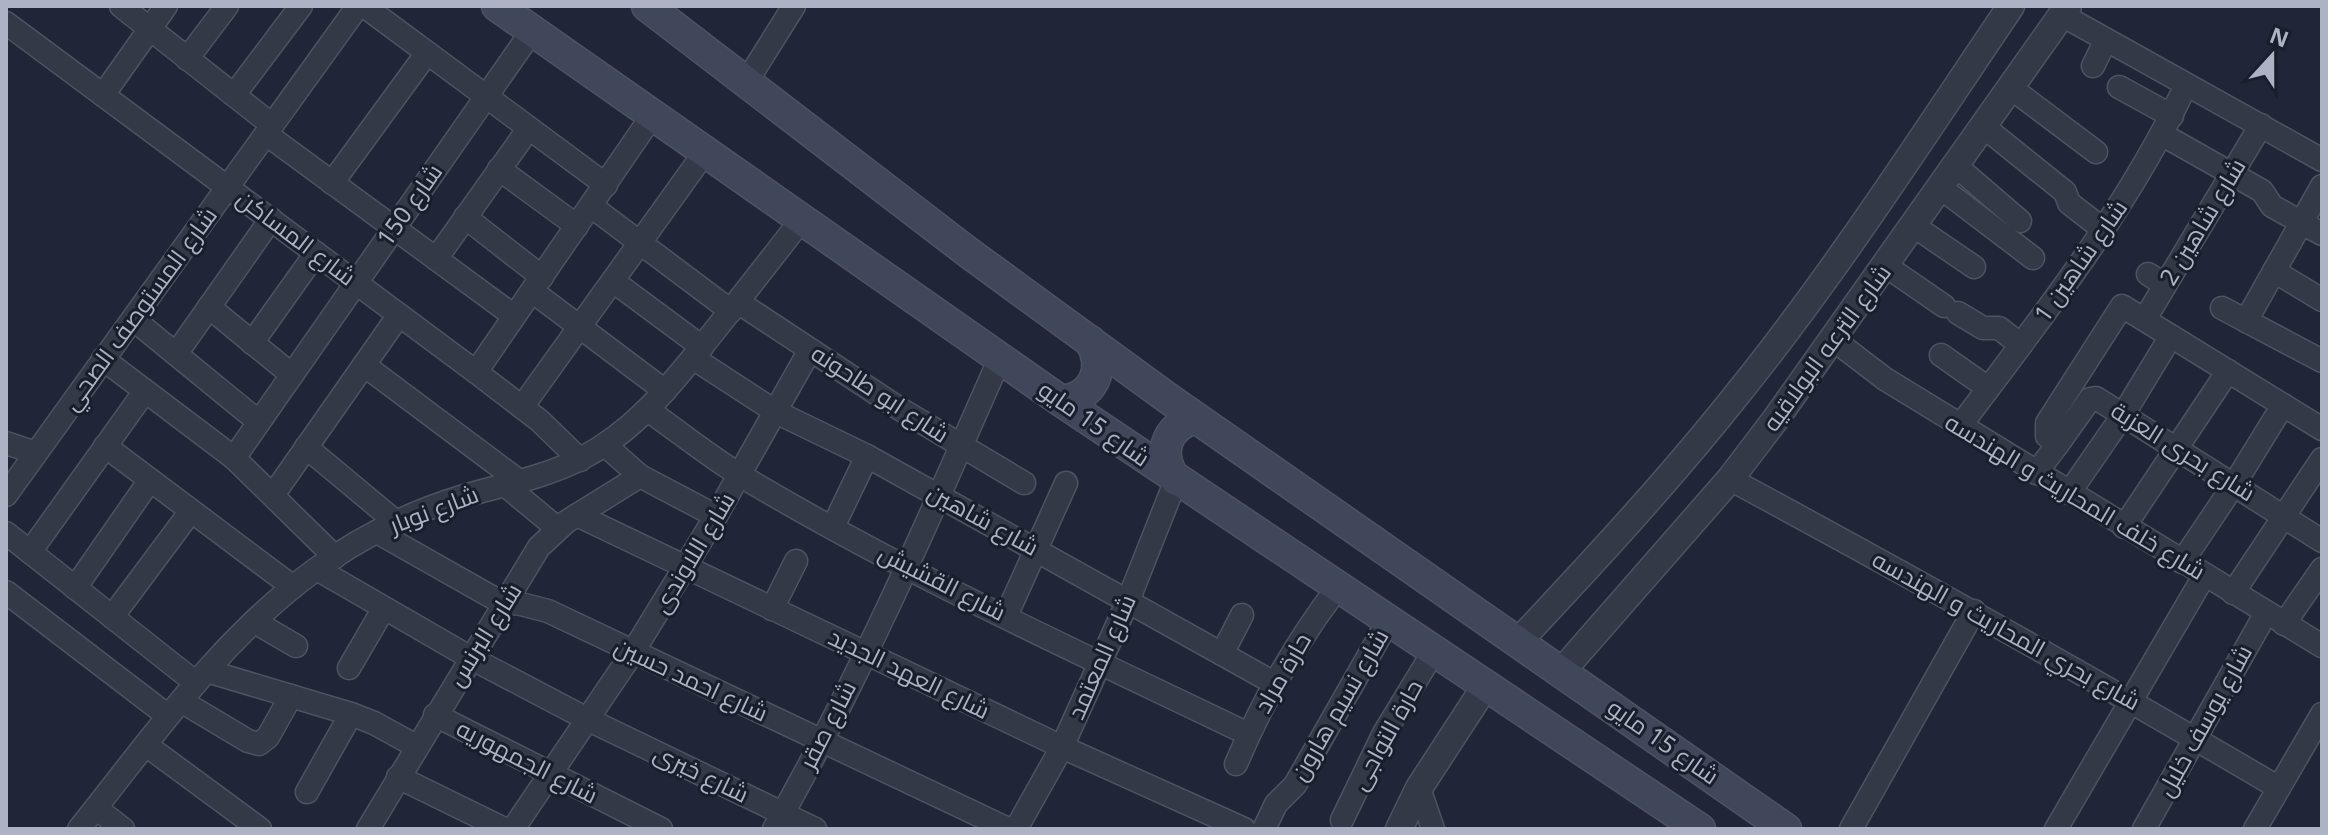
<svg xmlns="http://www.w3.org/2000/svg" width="2328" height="835" font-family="'Noto Sans',Cairo,sans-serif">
	<rect width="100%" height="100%" fill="#202637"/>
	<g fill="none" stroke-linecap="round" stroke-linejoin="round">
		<g stroke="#4e5362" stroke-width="25">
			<g id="minor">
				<polyline points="121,6 272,125"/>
				<polyline points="364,6 606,185"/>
				<polyline points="2062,15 2322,160"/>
				<polyline points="6,23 476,372 540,421 580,460"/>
				<polyline points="187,59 227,6"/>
				<polyline points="2093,66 2106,40"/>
				<polyline points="747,81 794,6"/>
				<polyline points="2119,87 2172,116"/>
				<polyline points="2011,88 2096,152"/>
				<polyline points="103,95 166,6"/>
				<polyline points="234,95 301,6"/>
				<polyline points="1984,127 2065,192 2069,203 2104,230"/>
				<polyline points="266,134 514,316"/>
				<polyline points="2163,135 2262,191 2272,206 2322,234"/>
				<polyline points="1956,166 2020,221"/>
				<polyline points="499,169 577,226"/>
				<polyline points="332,183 427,53"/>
				<polyline points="1941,188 2033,258"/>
				<polyline points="591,206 731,311"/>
				<polyline points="465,217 542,277"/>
				<polyline points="1914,226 1974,267"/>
				<polyline points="436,259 529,128"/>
				<polyline points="1886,266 1944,306"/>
				<polyline points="2274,271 2322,300"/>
				<polyline points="2148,274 2165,285"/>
				<polyline points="613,281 702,347"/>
				<polyline points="532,291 665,391"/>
				<polyline points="738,302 900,409 1024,483"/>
				<polyline points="209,307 292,375"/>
				<polyline points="2222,308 2322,361"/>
				<polyline points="1958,313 1983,328 1999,328 2021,345"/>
				<polyline points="133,319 259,422"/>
				<polyline points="2145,319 2261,125"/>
				<polyline points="2246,321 2322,186"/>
				<polyline points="1834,340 1885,379 2322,646"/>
				<polyline points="252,343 316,253"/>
				<polyline points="176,354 271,219"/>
				<polyline points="1941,355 1988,388"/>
				<polyline points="693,358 776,412 867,456 1274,683"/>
				<polyline points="103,359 234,458 335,557"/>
				<polyline points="364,365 519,481"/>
				<polyline points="476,372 652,116"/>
				<polyline points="522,407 705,152"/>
				<path d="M648,410c31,22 62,47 95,67 162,97 335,175 505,257"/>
				<path d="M1960,426c82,-109 167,-216 226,-341"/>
				<polyline points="6,443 36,453"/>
				<polyline points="2058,444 2090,399 2096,398 2322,541"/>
				<polyline points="605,445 640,476 716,516"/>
				<polyline points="105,446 293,587"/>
				<polyline points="306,447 396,522"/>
				<polyline points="234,458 532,31"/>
				<polyline points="2036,473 2058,444 2047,436 2047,423 2122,306 2322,429"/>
				<path d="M1730,479c185,100 368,202 549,309"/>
				<polyline points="505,485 557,528"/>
				<polyline points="2069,493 2123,415 2171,336"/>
				<polyline points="6,495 358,6"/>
				<polyline points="273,495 399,315"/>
				<polyline points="577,515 1062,747 1244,829"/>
				<polyline points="833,527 867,456"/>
				<polyline points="2124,527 2228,371"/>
				<polyline points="377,532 504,604 517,603 548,611 1008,829"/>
				<polyline points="6,533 196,683"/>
				<polyline points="30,552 145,391"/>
				<polyline points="2182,562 2235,483 2283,405"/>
				<polyline points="317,569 471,658 587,719 815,829"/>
				<polyline points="75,588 150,480"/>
				<polyline points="6,592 168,716"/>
				<polyline points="2233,593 2322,459"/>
				<polyline points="772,609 796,561"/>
				<polyline points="1006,616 1066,483"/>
				<polyline points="112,617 191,511"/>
				<polyline points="255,622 296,646"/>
				<polyline points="2284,624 2322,569"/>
				<polyline points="1222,654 1242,615"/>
				<polyline points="349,668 384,608"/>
				<polyline points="207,671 351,714 374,723 416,746"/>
				<polyline points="181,701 248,741 259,744 268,737 291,696"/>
				<polyline points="435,715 661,829"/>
				<polyline points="146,745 260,829"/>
				<path d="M1236,764c27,-64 60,-122 102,-177"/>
				<polyline points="398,777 504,829"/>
				<polyline points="1419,788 1433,829"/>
				<polyline points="307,792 351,714"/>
				<polyline points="96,808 123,829"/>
				<polyline points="1342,820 1384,733 1434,651"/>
				<path d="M79,829c73,-91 141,-190 236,-259 44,-32 94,-57 146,-73 40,-12 83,-19 121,-39 55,-28 92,-77 130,-124 30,-38 60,-76 90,-115"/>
				<polyline points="368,829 539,547 566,522 640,476"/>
				<polyline points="513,829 633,652 716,516 810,350"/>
				<path d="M774,829c86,-151 156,-312 226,-471"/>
				<polyline points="1016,829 1062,747 1128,601 1176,480"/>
				<polyline points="1264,829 1276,804 1295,785 1389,620"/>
				<polyline points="1851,829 1974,611"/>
				<polyline points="2056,829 2204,576"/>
				<polyline points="2144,829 2266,613"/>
				<polyline points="2255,829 2322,714"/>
			</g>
		</g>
		<g stroke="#4e5362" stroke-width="29">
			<g id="tertiary">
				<path d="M1519,641c76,-81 151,-162 220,-249 99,-123 184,-256 272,-386"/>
				<polyline points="1562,671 1730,479 1775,420 2068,6"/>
				<polyline points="1399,829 1419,788 1486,685"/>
			</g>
		</g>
		<g stroke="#4e5362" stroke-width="33">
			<g id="secondary">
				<polyline points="497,6 1061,401 1700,829"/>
				<polyline points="647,6 969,253 1169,399 1786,829"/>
				<path d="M1061,401c32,-3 46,-32 29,-60"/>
				<path d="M1176,480c-19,-25 -11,-54 20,-62"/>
			</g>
		</g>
		<use href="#minor" stroke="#333947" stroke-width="22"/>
		<use href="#tertiary" stroke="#333947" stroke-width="26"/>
		<use href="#secondary" stroke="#41475b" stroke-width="30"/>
	</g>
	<g text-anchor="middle" stroke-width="6" stroke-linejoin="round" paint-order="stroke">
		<g font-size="24" fill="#adb3c4" stroke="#191e2c">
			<text transform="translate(410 205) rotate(-55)" y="8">شارع 150</text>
			<text transform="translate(2203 222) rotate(-59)" y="8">شارع شاهين 2</text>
			<text transform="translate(296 238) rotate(37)" y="8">شارع المساكن</text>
			<text transform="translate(2081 261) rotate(-55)" y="8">شارع شاهين 1</text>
			<text transform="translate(140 309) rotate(-54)" y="8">شارع المستوصف الصحي</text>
			<text transform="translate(1827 348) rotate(-54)" y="8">شارع الترعه البولاقيه</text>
			<text transform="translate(880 394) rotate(33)" y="8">شارع ابو طاحونه</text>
			<text transform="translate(1094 424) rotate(35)" y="8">شارع 15 مايو</text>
			<text transform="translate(2183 452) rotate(32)" y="8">شارع بحرى العزبة</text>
			<text transform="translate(2075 497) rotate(31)" y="8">شارع خلف المحاريث و الهندسه</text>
			<text transform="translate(434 510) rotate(-21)" y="8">شارع نوبار</text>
			<text transform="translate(983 520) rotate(29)" y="8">شارع شاهين</text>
			<text transform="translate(694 553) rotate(-59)" y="8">شارع اللاوندى</text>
			<text transform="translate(942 583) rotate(27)" y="8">شارع القشيش</text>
			<text transform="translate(2006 631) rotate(29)" y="8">شارع بحري المحاريث و الهندسه</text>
			<text transform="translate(485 635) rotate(-58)" y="8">شارع البرنس</text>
			<text transform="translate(1102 657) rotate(-66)" y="8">شارع المعتمد</text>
			<text transform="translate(1283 673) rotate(-60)" y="8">حارة مراد</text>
			<text transform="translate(909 674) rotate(26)" y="8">شارع العهد الجديد</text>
			<text transform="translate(691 680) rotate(25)" y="8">شارع احمد حسين</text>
			<text transform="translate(1340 705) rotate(-60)" y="8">شارع نسيم هارون</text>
			<text transform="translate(2205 721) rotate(-61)" y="8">شارع يوسف خليل</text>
			<text transform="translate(828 725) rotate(-63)" y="8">شارع صقر</text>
			<text transform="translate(1387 735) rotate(-61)" y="8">حارة التواجى</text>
			<text transform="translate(1663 742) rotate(35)" y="8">شارع 15 مايو</text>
			<text transform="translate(527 762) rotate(27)" y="8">شارع الجمهوريه</text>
			<text transform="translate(701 774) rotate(26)" y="8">شارع خيرى</text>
		</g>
	</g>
	<rect width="2328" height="835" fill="none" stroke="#adb3c4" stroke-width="16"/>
	<g transform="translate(2272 56) rotate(21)" stroke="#191e2c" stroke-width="6" paint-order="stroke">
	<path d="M0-6L14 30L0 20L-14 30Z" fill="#adb3c4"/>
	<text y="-12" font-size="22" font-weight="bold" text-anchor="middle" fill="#adb3c4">N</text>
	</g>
</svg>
